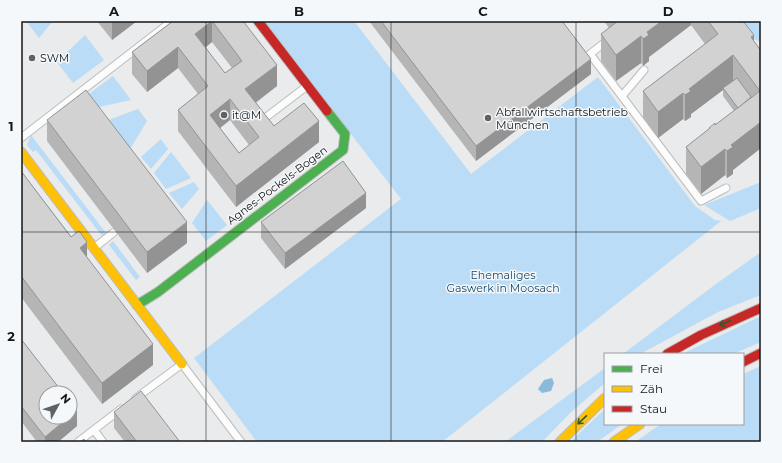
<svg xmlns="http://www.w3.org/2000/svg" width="782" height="463" font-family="Montserrat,sans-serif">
	<rect width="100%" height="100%" fill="#e9ebec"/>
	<g fill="#badcf6">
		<polygon points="26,21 53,21 39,38"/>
		<polygon points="264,21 354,21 471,174 598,77 695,206 715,220 721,221 442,442 257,442 194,358 401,199"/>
		<polygon points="736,21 761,21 761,39 759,41 747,37"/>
		<polygon points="85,35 104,60 73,83 57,62"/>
		<polygon points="113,76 131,100 99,107 89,94"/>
		<polygon points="138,109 147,121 127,154 103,122"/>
		<polygon points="31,135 106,233 102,236 36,150 33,152 27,145"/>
		<polygon points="161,139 168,149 151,169 141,157"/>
		<polygon points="171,152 191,178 166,189 154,173"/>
		<polygon points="194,182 199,189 182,209 169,193"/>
		<polygon points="761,182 761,208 730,221 704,205"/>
		<polygon points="207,200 227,225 206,241 192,223"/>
		<polygon points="113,241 140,277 136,280 109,245"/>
		<polygon points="761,252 761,295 718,312 640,354 623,354 716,284"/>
		<polygon points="761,316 761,342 733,354 682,354"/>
		<polygon points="761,366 761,442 635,442 661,424 743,424 743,374"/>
		<polygon points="605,368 605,383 570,413 542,442 505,442"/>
		<polygon points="605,409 605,424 622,424 597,442 570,442"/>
	</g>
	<polygon fill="#8abbdb" points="552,378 554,383 551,391 542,393 538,389 544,380"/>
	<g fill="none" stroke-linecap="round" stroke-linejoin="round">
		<g stroke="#bcbebe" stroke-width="9">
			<g id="lane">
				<polyline points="608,40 590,54 701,201 726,188"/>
				<polyline points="622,96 644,70"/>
				<polyline points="265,118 307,86"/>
				<polyline points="21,138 172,21"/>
				<polyline points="94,248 113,233"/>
				<polyline points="136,398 182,364 241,442"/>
				<polyline points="94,430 103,442"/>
				<polyline points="78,442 121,409"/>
			</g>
		</g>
		<g stroke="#bcbebe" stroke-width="11">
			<polyline id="fast" points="137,305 158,292 343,150 345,134 327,111"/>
		</g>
		<g stroke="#bcbebe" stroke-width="11">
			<g id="slow">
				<polyline points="21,152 182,364"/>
				<polyline points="560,442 605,398"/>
				<polyline points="614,442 640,424"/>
			</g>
		</g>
		<g stroke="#bcbebe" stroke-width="11">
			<g id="jam">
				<polyline points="258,21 327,111"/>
				<polyline points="667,354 701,335 761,308"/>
				<polyline points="743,362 761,353"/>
			</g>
		</g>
		<use href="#lane" stroke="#fcfcfc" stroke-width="7"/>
		<use href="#fast" stroke="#4caf50" stroke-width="9"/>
		<use href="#slow" stroke="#ffc107" stroke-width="9"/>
		<use href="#jam" stroke="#c62828" stroke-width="9"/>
	</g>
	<g fill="#b5b5b5" fill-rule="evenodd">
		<polygon points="97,21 137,21 112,40"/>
		<path d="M173,21h70l34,65 -21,17 18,23 45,16 -83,65 -58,-76v-21l20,-16 -20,-26 -31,24 -15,-18v-22zM212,42l20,26 -7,5 -20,-25zM230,120l19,25 -10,8 -19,-25z"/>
		<polygon points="369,21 562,21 591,74 476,161"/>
		<polygon points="604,21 739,21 761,51 761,148 733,170 733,174 727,178 725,175 701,194 686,174 686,147 709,129 709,128 715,125 734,111 723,96 723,90 691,114 691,117 685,121 683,119 658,138 643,117 643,91 705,44 691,25 649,57 649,61 643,66 641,63 616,81 601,61 601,34 609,28"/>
		<polygon points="47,120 187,243 147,273 47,141"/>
		<polygon points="21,171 87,257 153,365 102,404 21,297"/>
		<polygon points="366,208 285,269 261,238 261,222"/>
		<polygon points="21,339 77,426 58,442 37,442 21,421"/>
		<polygon points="114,412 180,442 125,442 114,428"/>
	</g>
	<g fill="#939394">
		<polygon points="112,21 137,21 112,40"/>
		<polygon points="212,21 212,42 195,55 195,34"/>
		<polygon points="662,21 691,21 691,25 649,57 649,61 643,66 643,39 647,32"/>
		<polygon points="754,35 754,61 751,37"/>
		<polygon points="641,36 641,63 616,81 616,55"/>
		<polygon points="178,47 178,68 147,92 147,71"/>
		<polygon points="733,55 733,82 723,88 723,90 691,114 691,117 685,121 685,95 689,89"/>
		<polygon points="591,59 591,74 476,161 476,146"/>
		<polygon points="277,65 277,86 245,110 245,89"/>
		<polygon points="683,93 683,119 658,138 658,112"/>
		<polygon points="230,99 230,120 210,136 210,115"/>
		<polygon points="319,121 319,142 236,207 236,186"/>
		<polygon points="761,122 761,148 733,170 733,174 727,178 727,151 731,145"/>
		<polygon points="725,149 725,175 701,194 701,167"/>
		<polygon points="366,193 366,208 285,269 285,253"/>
		<polygon points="187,222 187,243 147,273 147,252"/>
		<polygon points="87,242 87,263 80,248"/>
		<polygon points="153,344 153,365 102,404 102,383"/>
		<polygon points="77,411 77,426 58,442 45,442 45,437 69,417 70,417 70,416"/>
	</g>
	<g fill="#d2d2d3" stroke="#939394" fill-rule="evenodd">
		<path d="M173,21h70l34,44 -32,24 29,37 30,-23 15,18 -83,65 -58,-76 30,-24 -30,-39 -31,24 -15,-19zM212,21l30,40 -17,12 -30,-39zM230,99l29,38 -20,16 -29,-38z"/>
		<polygon points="381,21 562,21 591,59 476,146"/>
		<polygon points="618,21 662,21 647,32 649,35 643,39 641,36 616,55 601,34"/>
		<polygon points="708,21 739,21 741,23 743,21 754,35 751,37 761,51 761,122 731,145 733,147 727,151 725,149 701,167 686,147 710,128 709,128 715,123 715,125 760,91 733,55 689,89 691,91 685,95 683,93 658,112 643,91 718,34"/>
		<polygon points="737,78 751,97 738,108 723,88"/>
		<polygon points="86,90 187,222 147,252 47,120"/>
		<polygon points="343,161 366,193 285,253 261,222"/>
		<polygon points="21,171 71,237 79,231 87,242 80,248 153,344 102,383 21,276"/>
		<polygon points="21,339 63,393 46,393 46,417 69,417 45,437 21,406"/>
		<polygon points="141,391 180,442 137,442 114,412"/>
		<polygon points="70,402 77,411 70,416"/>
		<polygon points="84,439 86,442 80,442"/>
	</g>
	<defs><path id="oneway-shaft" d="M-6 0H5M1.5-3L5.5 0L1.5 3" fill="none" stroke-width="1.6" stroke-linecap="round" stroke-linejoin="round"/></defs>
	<g stroke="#2e5b31">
		<use href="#oneway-shaft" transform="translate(725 323) rotate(156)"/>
		<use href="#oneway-shaft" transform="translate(582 420) rotate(136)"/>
	</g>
	<path fill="none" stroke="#151617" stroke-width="1" stroke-opacity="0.55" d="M206,21v421M391,21v421M576,21v421M21,232h740"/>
	<g fill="#5f6162" stroke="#f5f8fb" stroke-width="1.5">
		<circle cx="32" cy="58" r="4"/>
		<circle cx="224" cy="115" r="4"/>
		<circle cx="488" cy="118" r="4"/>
	</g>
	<g text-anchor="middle" stroke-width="3" stroke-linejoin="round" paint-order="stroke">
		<g font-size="11" fill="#151617" stroke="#f5f8fb" text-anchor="start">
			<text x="40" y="62">SWM</text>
			<text x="496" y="116">Abfallwirtschaftsbetrieb<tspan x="496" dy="13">München</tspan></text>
			<text x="232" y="119">it@M</text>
		</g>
		<g font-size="11" fill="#151617" stroke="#f5f8fb">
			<text transform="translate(277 185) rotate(-37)" y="4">Agnes-Pockels-Bogen</text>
		</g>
		<g font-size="11" fill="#164868" stroke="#f5f8fb">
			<text x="503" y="279">Ehemaliges<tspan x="503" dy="13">Gaswerk in Moosach</tspan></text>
		</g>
	</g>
	<rect width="782" height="463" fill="none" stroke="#f5f8fb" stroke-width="44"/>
	<rect x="604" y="353" width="140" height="72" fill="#f5f8fb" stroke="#9b9ea0"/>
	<rect x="612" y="366" width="20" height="6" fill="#4caf50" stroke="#9b9ea0"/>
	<text x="640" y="373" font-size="12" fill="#151617">Frei</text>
	<rect x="612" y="386" width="20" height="6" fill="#ffc107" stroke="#9b9ea0"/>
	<text x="640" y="393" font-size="12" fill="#151617">Zäh</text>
	<rect x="612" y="406" width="20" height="6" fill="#c62828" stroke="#9b9ea0"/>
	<text x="640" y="413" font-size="12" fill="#151617">Stau</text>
	<g transform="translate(58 405) rotate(50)"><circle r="19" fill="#f5f8fb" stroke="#9b9ea0"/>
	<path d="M0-3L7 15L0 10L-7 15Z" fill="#5f6162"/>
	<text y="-6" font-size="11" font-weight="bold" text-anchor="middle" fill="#151617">N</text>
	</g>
	<rect x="22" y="22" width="738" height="419" fill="none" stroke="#151617" stroke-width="1.5"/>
	<g font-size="13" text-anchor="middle" font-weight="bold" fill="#151617">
		<text x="114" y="16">A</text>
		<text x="299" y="16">B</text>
		<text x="483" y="16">C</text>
		<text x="668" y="16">D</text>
		<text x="11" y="131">1</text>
		<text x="11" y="341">2</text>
	</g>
</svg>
